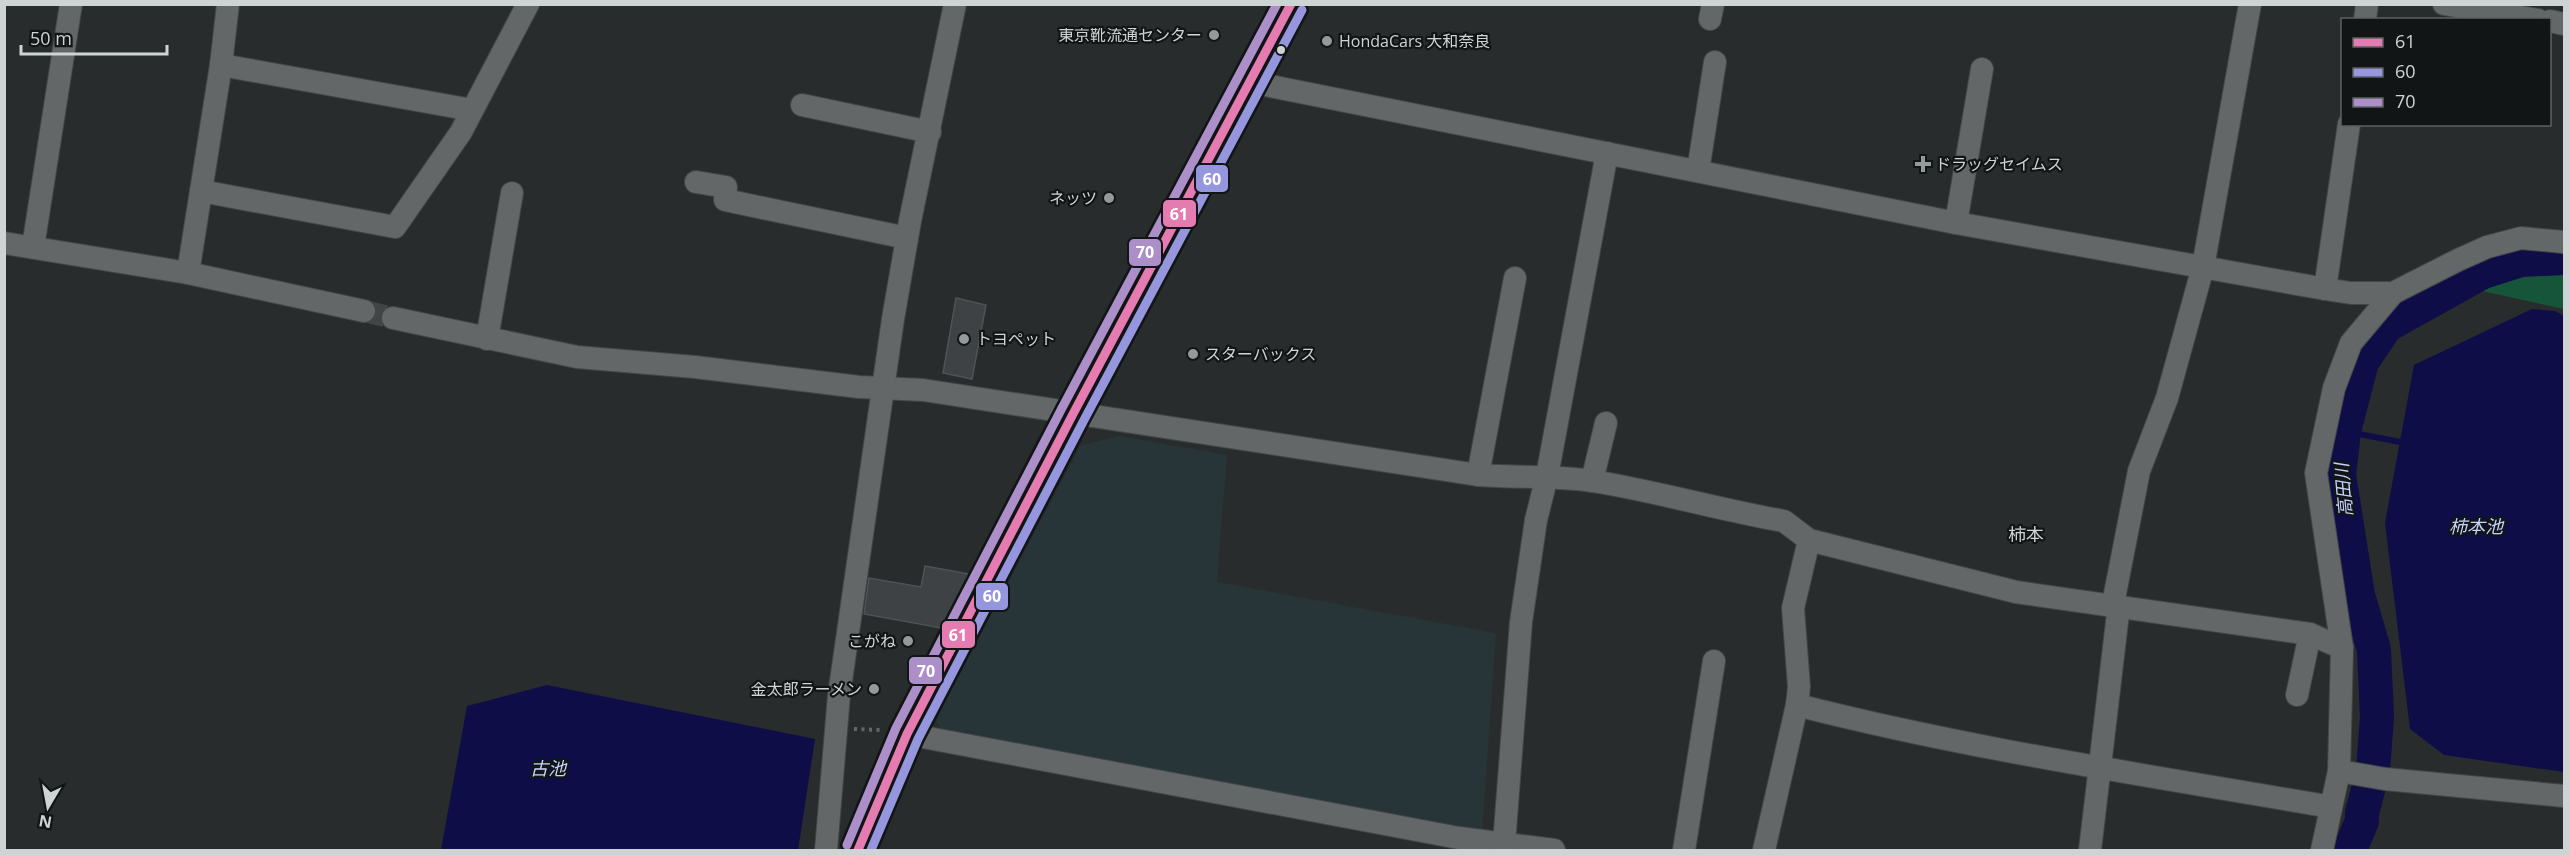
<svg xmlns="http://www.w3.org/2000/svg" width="2569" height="855" font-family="'Open Sans','Noto Sans JP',sans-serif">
	<rect width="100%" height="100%" fill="#282c2d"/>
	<polygon fill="#273538" points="1119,436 1227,455 1217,582 1496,633 1482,835 943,735 936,719 1081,445"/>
	<path fill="#17553a" d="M2553,263l11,1v45l-91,-20c26,-23 47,-23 80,-26z"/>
	<g fill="#0e0d48">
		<polygon points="2532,309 2555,311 2564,316 2564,772 2444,755 2410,729 2385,523 2414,365"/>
		<polygon points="547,685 815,739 798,850 441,850 467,706"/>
	</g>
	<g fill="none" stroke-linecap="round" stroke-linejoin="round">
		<polyline stroke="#0e0d48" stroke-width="6" points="2344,431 2400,442"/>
		<polyline stroke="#0e0d48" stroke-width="34" points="2350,850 2362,821 2362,813 2373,771 2377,717 2374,650 2358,595 2339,475 2344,431 2362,362 2386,326 2483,272 2521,260 2564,258"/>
	</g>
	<g fill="#3f4244" stroke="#505254" stroke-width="1.5">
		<polygon points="956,298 986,305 972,379 943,373"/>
		<polygon points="925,566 969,574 941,628 864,614 869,578 921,587"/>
	</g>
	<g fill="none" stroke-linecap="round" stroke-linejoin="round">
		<polyline stroke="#414546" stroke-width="22" stroke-dasharray="22 11" stroke-linecap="butt" points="364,311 393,318"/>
		<g stroke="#434747" stroke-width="24">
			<g id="minor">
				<polyline points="2444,4 2538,20"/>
				<polyline points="1710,19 1713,4"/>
				<polyline points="2365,20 2367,4"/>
				<polyline points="2550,21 2564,24"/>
				<polyline points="221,65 472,110"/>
				<polyline points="1250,82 1956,223 2325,289 2351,293 2393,293"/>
				<polyline points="802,105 930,132"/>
				<polyline points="1698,171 1715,62"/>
				<polyline points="696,182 726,187 725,200 907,238"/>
				<polyline points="201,191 395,227 461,132 528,4"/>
				<polyline points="1956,223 1982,69"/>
				<polyline points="4,243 188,273 364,311"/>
				<polyline points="33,247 71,4"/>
				<polyline points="188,273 221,65 228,4"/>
				<polyline points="2325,289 2349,124"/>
				<path d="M393,318l184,39 118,10 164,20 64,3 555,85c38,3 76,0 114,6 64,10 128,29 192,40l25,19 207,52 294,42 32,14"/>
				<polyline points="487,339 512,193"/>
				<polyline points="1478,475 1515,278"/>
				<polyline points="1592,481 1606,423"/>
				<polyline points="2113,604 2139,471 2167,398 2203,267 2250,4"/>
				<polyline points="2297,695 2310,634"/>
				<path d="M1797,705c176,45 356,71 534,102"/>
				<polyline points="907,734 1459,838 1554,850"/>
				<polyline points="2339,771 2385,779 2564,796"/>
				<polyline points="1504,844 1521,622 1536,520 1547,476 1607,153"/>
				<polyline points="826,850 839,695 893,319 910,221 955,4"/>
				<polyline points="1684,850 1714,661"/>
				<polyline points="1764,850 1797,705 1799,687 1793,608 1809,540"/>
				<polyline points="2090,850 2119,605"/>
				<polyline points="2322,850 2339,771 2342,648 2316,473 2334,388 2351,343 2393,293 2458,260 2487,247 2521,238 2564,242"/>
			</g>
		</g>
		<g stroke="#434747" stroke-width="34">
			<polyline id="highway" points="858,850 907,734 1073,414 1291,4"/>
		</g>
		<polyline stroke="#646868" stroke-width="4" stroke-dasharray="3 4.5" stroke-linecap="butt" points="854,729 882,730"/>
		<use href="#minor" stroke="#646767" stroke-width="22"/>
		<use href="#highway" stroke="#5d6c6b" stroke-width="33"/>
		<g stroke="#111516" stroke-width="14">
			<polyline id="bus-1" points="858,850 907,734 1073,414 1291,4"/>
		</g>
		<g stroke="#111516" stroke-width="14">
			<polyline id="bus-2" points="871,850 918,739 1084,420 1302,10"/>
		</g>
		<g stroke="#111516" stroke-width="14">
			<polyline id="bus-3" points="847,845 896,728 1062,408 1277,4"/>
		</g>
		<use href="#bus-1" stroke="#e47bb1" stroke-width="9"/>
		<use href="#bus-2" stroke="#9696de" stroke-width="9"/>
		<use href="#bus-3" stroke="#ac8ec9" stroke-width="9"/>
	</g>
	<g fill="#94999a" stroke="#111516" stroke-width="2">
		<circle cx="1214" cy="35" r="6"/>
		<circle cx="1327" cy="41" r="6"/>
		<path d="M1920 155h6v6h6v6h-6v6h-6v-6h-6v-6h6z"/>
		<circle cx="1109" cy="198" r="6"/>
		<circle cx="964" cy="339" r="6"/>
		<circle cx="1193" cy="354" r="6"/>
		<circle cx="908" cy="641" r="6"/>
		<circle cx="874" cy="689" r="6"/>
	</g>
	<circle fill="#ced3d4" stroke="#111516" stroke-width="2" cx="1281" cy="50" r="5"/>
	<g text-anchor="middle" stroke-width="4.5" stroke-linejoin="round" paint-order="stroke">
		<g font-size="16" fill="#ced3d4" stroke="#111516" text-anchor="end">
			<text x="1202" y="41">東京靴流通センター</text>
			<text x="1339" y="47" text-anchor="start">HondaCars 大和奈良</text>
			<text x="1935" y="170" text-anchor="start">ドラッグセイムス</text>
			<text x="1097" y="204">ネッツ</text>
			<text x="976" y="345" text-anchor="start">トヨペット</text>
			<text x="1205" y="360" text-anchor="start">スターバックス</text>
			<text x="896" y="647">こがね</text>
			<text x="862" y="695">金太郎ラーメン</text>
		</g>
		<g font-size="18" font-style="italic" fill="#c6d3fb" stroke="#111516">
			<text transform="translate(2344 490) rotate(-95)" y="6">高田川</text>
			<text x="2476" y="533">柿本池</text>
			<text x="548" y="775">古池</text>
		</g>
		<g font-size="18" fill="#ced3d4" stroke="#111516">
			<text x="2026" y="541">柿本</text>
		</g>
	</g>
	<g stroke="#111516" stroke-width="2">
		<rect x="1195" y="164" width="34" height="29" rx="6" fill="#9696de"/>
		<rect x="1162" y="199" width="35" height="29" rx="6" fill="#e47bb1"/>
		<rect x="1128" y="238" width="34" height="29" rx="6" fill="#ac8ec9"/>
		<rect x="975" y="582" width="34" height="29" rx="6" fill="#9696de"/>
		<rect x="941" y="620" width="35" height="29" rx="6" fill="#e47bb1"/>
		<rect x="908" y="656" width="35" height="29" rx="6" fill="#ac8ec9"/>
	</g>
	<g font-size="16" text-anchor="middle" font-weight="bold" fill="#fff">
		<text x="1212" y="185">60</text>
		<text x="1179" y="220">61</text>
		<text x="1145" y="258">70</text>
		<text x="992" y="602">60</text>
		<text x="958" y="641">61</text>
		<text x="926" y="677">70</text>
	</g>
	<rect width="2569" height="855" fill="none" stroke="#ced3d4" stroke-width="12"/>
	<rect x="2341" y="18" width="210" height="108" fill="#111516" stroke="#5d6162" stroke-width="1.5"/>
	<rect x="2353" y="38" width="30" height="9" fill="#e47bb1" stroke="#5d6162" stroke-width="1.5"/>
	<text x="2395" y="48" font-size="18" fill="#ced3d4">61</text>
	<rect x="2353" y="68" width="30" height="9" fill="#9696de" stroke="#5d6162" stroke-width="1.5"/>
	<text x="2395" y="78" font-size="18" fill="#ced3d4">60</text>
	<rect x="2353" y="98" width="30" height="9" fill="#ac8ec9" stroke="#5d6162" stroke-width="1.5"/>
	<text x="2395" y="108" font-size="18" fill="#ced3d4">70</text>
	<g transform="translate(48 807) rotate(190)" stroke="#111516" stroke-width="4.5" paint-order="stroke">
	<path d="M0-4.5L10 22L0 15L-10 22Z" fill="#ced3d4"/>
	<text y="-9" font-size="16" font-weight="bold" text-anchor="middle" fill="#ced3d4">N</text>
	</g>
	<path d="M21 45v9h146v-9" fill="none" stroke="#ced3d4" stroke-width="3"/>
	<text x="30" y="45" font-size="18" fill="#ced3d4" stroke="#111516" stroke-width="4.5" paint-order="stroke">50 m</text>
</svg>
